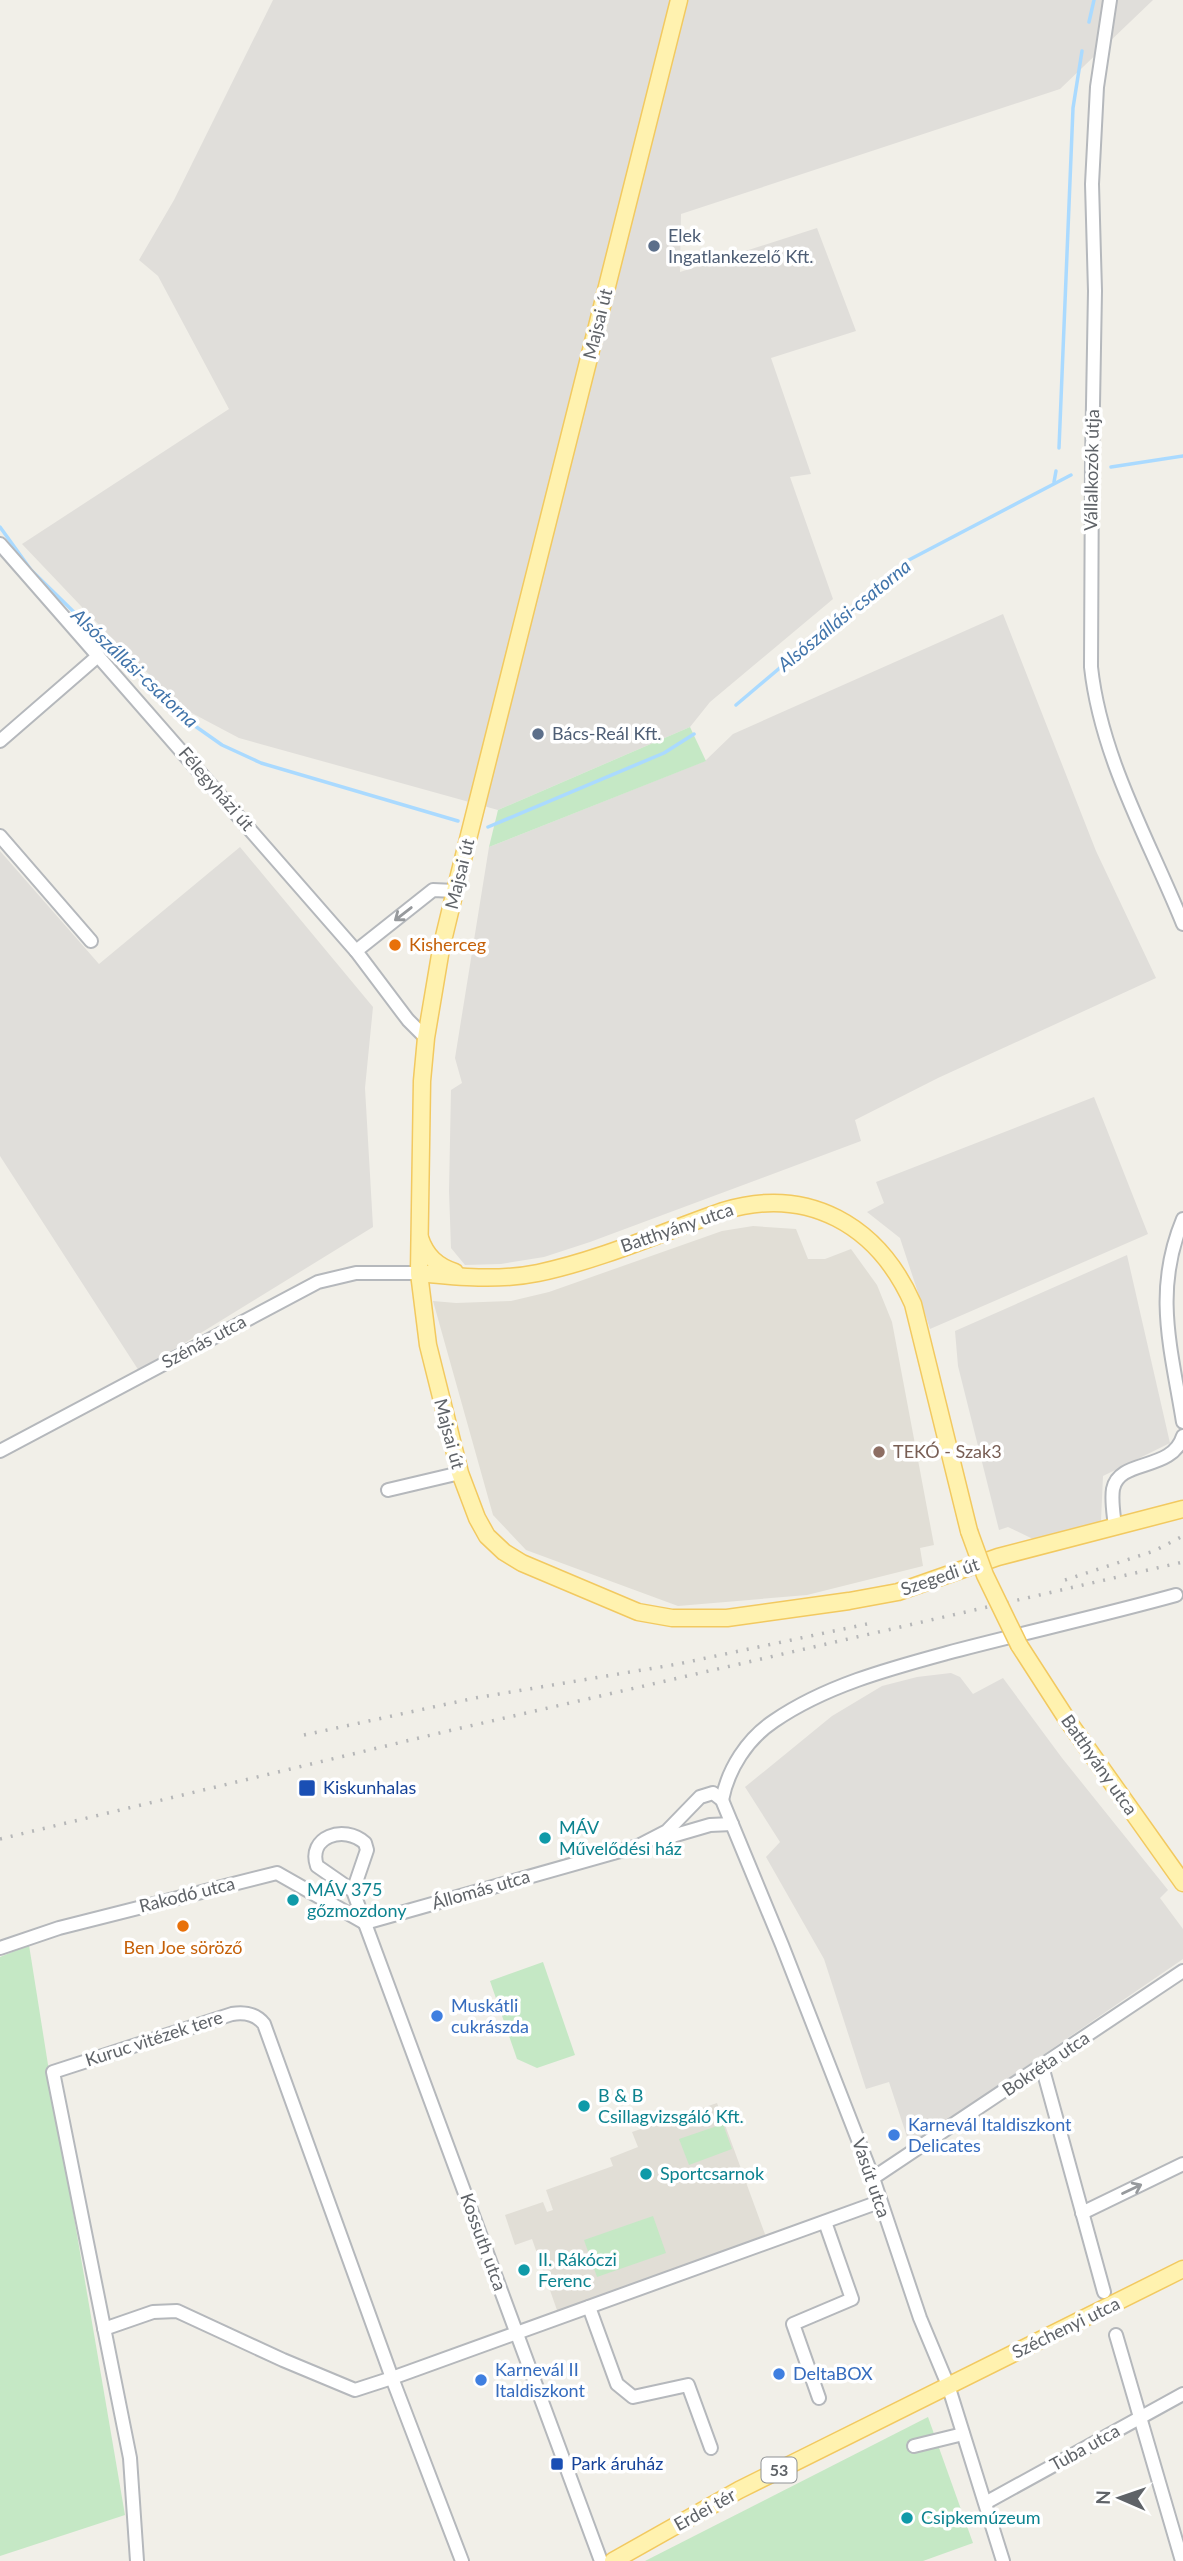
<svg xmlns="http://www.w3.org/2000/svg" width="1183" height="2561" font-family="Lato,sans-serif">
	<rect width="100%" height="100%" fill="#f1efe8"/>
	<g fill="#e0deda">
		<polygon points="273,0 1153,0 1060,89 681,214 680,272 817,228 856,331 771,358 811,474 790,477 833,599 710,702 690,727 498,810 239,738 188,711 119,646 22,544 229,409 158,276 139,260 174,200"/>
		<polygon points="1003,614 1096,851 1156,978 938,1078 855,1120 861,1141 590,1242 544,1257 501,1264 465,1265 451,1248 449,1191 451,1090 462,1083 455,1058 489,847 705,761 733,734"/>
		<polygon points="240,847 373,1007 365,1088 373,1227 139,1371 0,1156 0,851 99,964"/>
		<polygon points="1094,1097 1148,1234 930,1329 900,1238 867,1212 884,1203 876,1182"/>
		<polygon points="1127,1255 1170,1443 1103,1476 1101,1521 1035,1540 1008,1527 999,1530 958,1366 955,1331"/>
		<polygon points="951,1673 960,1677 973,1694 1003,1678 1062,1758 1168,1890 1160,1898 1183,1929 1183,1959 910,2146 889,2082 866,2089 824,1959 766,1857 780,1842 745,1787 832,1716 882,1686 917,1677"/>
	</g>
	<g fill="#e1ded6">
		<polygon points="753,1226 796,1229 808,1259 825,1259 851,1249 877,1285 892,1322 934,1545 920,1548 923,1566 807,1595 678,1606 526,1550 493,1515 433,1301 456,1303 511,1301 549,1292 722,1231"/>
		<polygon points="717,2103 766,2237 558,2313 532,2239 515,2245 505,2215 543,2202 547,2212 553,2210 546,2190 613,2166 610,2158 638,2147 632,2132"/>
	</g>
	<g fill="#c5e8c5">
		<polygon points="690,727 706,761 489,847 498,810"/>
		<polygon points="29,1945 49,2071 125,2515 0,2556 0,1957"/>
		<polygon points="543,1962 575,2055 537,2068 517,2059 490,1981"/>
		<polygon points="723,2124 732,2149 689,2165 679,2139"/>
		<polygon points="653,2216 666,2253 597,2277 584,2240"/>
		<polygon points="928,2417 973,2543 923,2561 645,2561"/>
	</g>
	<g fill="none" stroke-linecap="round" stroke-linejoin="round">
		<g stroke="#aadaff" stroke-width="3.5">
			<polyline points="1089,22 1094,0"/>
			<polyline points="1059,448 1073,108 1082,51"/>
			<polyline points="1111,467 1183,456"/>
			<polyline points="1054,482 1056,471"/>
			<polyline points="0,527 31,570 178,714 222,745 261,763 458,821"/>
			<polyline points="736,705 905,562 1071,475"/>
			<polyline points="488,827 664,753 694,734"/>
		</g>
		<g stroke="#b5b8bc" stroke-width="16">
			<g id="minor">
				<path d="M1110,0l-13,87 -5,97 3,107 -3,170 -1,206c10,91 58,173 92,257"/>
				<polyline points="0,544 356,951 408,1020 426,1038"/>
				<polyline points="0,741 98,656"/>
				<polyline points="0,836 91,941"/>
				<polyline points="356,951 433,890 455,891"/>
				<path d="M1183,1219c-30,72 -12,129 0,203"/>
				<polyline points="0,1451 318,1282 356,1273 419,1273"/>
				<polyline points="388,1490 460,1473"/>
				<path d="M1115,1527c-1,-11 -4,-26 -2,-38 6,-31 59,-17 70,-53"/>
				<path d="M722,1800c6,-31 25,-61 52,-79 51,-35 114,-52 173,-68 76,-20 153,-37 229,-58"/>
				<polyline points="662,1839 710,1825 732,1824"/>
				<polyline points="638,1846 667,1831 700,1797 713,1793 722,1800 782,1945 873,2178 920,2318 948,2385 1003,2561"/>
				<path d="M353,1891l14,-41 -2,-7c-21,-19 -58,-6 -48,23l36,25 248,670"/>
				<polyline points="365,1923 645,1844"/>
				<polyline points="0,1948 59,1928 277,1873 365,1923"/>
				<polyline points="1042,2066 1104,2292"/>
				<polyline points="873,2178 1183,1971"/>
				<polyline points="1082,2213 1183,2164"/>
				<polyline points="589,2307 617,2384 633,2397 688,2385 711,2448"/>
				<path d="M104,2329l49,-17 24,-1 106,49 72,30 37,-12 -128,-354c-8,-10 -20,-12 -32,-10l-179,58 77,386 7,103"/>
				<polyline points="1116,2335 1182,2561"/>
				<polyline points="819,2398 793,2324 852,2299 825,2222"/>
				<polyline points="914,2446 963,2434"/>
				<polyline points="987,2502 1183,2394"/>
				<polyline points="462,2561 392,2378 879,2202"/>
			</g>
		</g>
		<g stroke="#f2c960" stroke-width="19">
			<g id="major">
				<polyline points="679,0 455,891 441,949 426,1038 422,1081 419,1273 428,1345 460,1473 477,1518 487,1536 504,1552 522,1563 638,1612 672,1618 727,1618 849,1601 898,1592 998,1557 1183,1509"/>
				<path d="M420,1238c6,18 17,28 35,34"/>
				<path d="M419,1273c39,4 80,8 119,0 62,-13 125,-41 185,-62 85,-26 155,14 190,93l56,227"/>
				<polyline points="1019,1645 1068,1721 1183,1883"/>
				<polyline points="613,2561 739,2490 1183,2269"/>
			</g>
		</g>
		<use href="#minor" stroke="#fff" stroke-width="12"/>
		<use href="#major" stroke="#fff2af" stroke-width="16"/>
		<g stroke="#b6b7b8" stroke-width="3.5" stroke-dasharray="2 9" stroke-linecap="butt">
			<polyline points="1065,1580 1154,1551 1183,1536"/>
			<polyline points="304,1735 475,1698 678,1664 867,1624"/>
			<polyline points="0,1839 448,1731 1183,1562"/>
		</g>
		<g stroke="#f2c960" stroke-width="19" stroke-linecap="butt">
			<polyline id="major-bridge" points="969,1531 985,1575 1019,1645"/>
		</g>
		<use href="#major-bridge" stroke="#fff2af" stroke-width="16"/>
	</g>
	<defs><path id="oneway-shaft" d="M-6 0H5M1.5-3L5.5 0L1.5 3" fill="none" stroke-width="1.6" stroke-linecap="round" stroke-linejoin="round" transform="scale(1.75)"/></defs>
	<g stroke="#979a9d">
		<use href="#oneway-shaft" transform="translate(403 914) rotate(142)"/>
		<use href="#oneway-shaft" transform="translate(1132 2189) rotate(-25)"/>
	</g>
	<g fill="#5c6f8a" stroke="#fff" stroke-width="2.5">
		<circle cx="654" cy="246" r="7"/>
		<circle cx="538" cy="734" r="7"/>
	</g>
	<g fill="#e8710a" stroke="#fff" stroke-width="2.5">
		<circle cx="395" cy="945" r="7"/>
		<circle cx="183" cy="1926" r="7"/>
	</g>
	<circle fill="#8d6e63" stroke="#fff" stroke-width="2.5" cx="879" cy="1452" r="7"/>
	<g fill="#1a4fb4" stroke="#fff" stroke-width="2.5">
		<rect x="298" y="1779" width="18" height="18" rx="3.5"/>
		<rect x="550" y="2457" width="14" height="14" rx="3.5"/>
	</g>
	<g fill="#0f9aa8" stroke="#fff" stroke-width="2.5">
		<circle cx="545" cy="1838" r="7"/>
		<circle cx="293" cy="1900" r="7"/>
		<circle cx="584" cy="2106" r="7"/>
		<circle cx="646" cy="2174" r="7"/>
		<circle cx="524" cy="2270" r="7"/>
		<circle cx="907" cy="2518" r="7"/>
	</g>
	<g fill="#3f7fe0" stroke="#fff" stroke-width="2.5">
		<circle cx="437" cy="2016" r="7"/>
		<circle cx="894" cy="2135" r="7"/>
		<circle cx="779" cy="2374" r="7"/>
		<circle cx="481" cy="2380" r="7"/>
	</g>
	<g text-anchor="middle" stroke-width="7" stroke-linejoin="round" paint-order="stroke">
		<rect fill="#fff" stroke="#8f9295" stroke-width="2" x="761.5" y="2457.5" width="35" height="25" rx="5"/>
		<g font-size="16" font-weight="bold" fill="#5f6368">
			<text x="779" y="2476">53</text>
		</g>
		<g font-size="18" fill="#4e5e75" stroke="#fff" text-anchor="start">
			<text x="668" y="242">Elek<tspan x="668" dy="21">Ingatlankezelő Kft.</tspan></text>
			<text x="552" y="740">Bács-Reál Kft.</text>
		</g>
		<g font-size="18" fill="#5f6368" stroke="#fff">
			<text transform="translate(598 324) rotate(-76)" y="6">Majsai út</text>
			<text transform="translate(1092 470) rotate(-89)" y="6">Vállalkozók útja</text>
			<text transform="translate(216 789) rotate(49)" y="6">Félegyházi út</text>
			<text transform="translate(460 874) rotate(-76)" y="6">Majsai út</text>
			<text transform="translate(677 1228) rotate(-19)" y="6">Batthyány utca</text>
			<text transform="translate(204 1342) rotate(-28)" y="6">Szénás utca</text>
			<text transform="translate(449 1434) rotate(75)" y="6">Majsai út</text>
			<text transform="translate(940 1577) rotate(-19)" y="6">Szegedi út</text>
			<text transform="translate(1099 1765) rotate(55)" y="6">Batthyány utca</text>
			<text transform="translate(481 1890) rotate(-16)" y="6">Állomás utca</text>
			<text transform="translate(187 1895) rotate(-14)" y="6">Rakodó utca</text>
			<text transform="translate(154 2039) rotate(-18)" y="6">Kuruc vitézek tere</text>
			<text transform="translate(1046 2064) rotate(-34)" y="6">Bokréta utca</text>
			<text transform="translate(871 2178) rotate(71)" y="6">Vasút utca</text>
			<text transform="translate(483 2242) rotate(70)" y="6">Kossuth utca</text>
			<text transform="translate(1066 2328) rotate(-26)" y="6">Széchenyi utca</text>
			<text transform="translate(1085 2448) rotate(-29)" y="6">Tuba utca</text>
			<text transform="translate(705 2510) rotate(-29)" y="6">Erdei tér</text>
		</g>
		<g font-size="18" fill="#c56008" stroke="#fff" text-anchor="start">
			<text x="409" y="951">Kisherceg</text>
			<text x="183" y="1954" text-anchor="middle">Ben Joe söröző</text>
		</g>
		<g font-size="18" fill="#785e54" stroke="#fff" text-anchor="start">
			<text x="893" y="1458">TEKÓ - Szak3</text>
		</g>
		<g font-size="18" fill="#164399" stroke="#fff" text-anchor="start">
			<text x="323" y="1794">Kiskunhalas</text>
			<text x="571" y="2470">Park áruház</text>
		</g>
		<g font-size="18" fill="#0d838f" stroke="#fff" text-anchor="start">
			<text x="559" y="1834">MÁV<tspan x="559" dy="21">Művelődési ház</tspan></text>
			<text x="307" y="1896">MÁV 375<tspan x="307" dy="21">gőzmozdony</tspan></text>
			<text x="598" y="2102">B &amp; B<tspan x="598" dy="21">Csillagvizsgáló Kft.</tspan></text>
			<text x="660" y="2180">Sportcsarnok</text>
			<text x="538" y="2266">II. Rákóczi<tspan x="538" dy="21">Ferenc</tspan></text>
			<text x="921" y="2524">Csipkemúzeum</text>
		</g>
		<g font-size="18" fill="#366cbe" stroke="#fff" text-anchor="start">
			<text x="451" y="2012">Muskátli<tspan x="451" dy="21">cukrászda</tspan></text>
			<text x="908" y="2131">Karnevál Italdiszkont<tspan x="908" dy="21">Delicates</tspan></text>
			<text x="495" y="2376">Karnevál II<tspan x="495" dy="21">Italdiszkont</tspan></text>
			<text x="793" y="2380">DeltaBOX</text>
		</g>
		<g font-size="19" font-style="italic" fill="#4174aa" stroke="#fff">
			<text transform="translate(844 615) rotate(-39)" y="7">Alsószállási-csatorna</text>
			<text transform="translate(135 668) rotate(43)" y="7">Alsószállási-csatorna</text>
		</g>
	</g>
	<g transform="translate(1120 2498) rotate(272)" stroke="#ffffff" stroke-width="5" paint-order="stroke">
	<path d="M0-5L12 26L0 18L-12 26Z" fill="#5f6368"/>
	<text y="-10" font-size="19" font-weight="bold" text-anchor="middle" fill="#5f6368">N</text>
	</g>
</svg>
